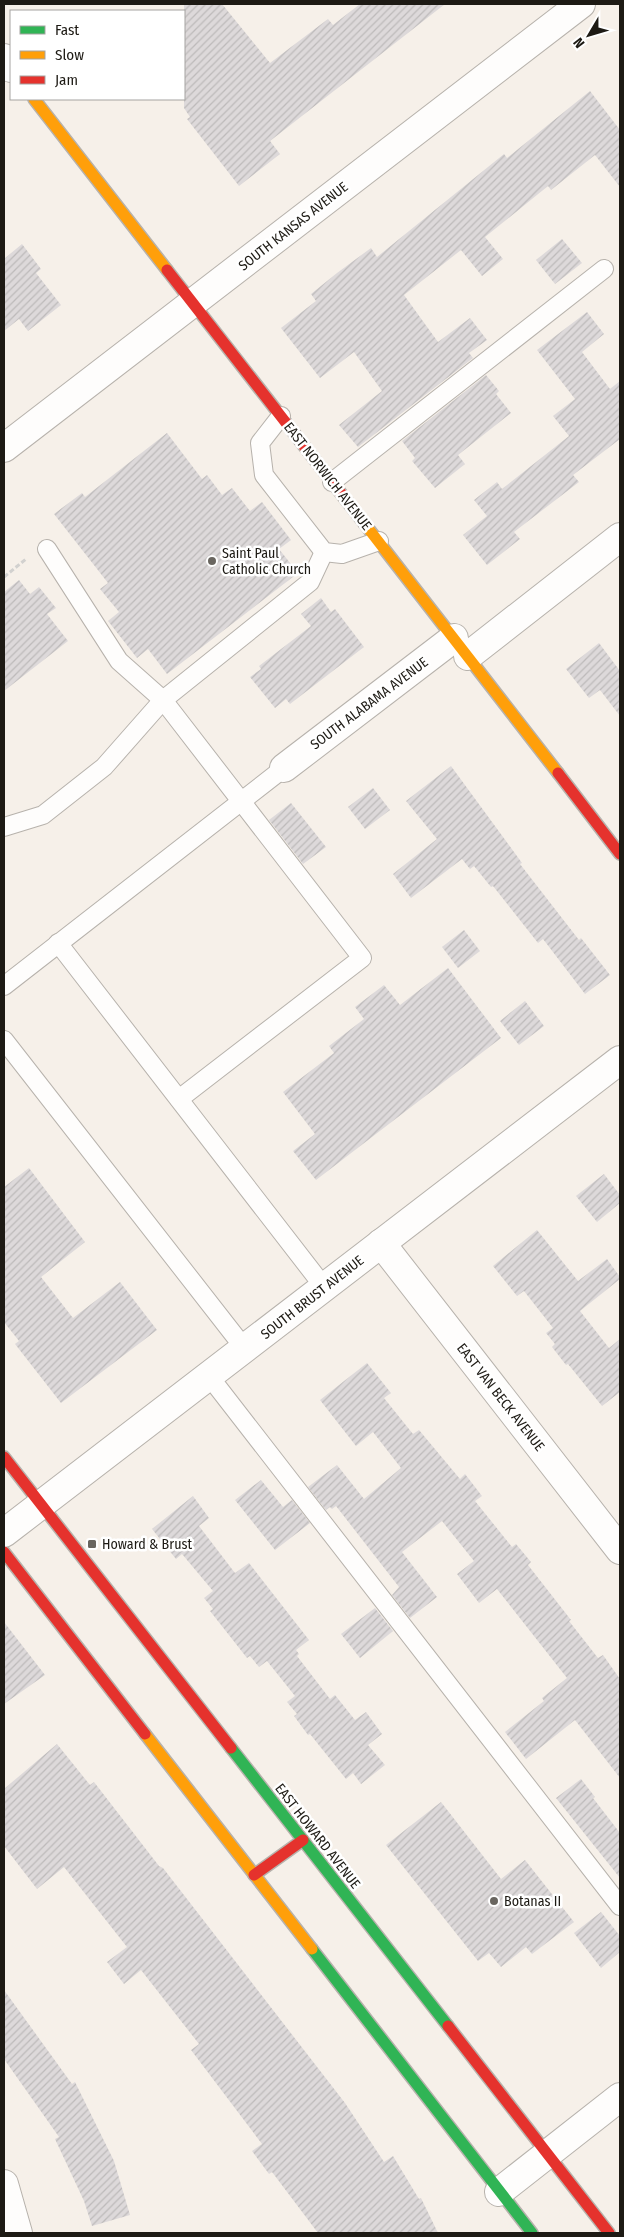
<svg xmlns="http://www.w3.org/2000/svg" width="624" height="2237" font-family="'Fira Sans Condensed',sans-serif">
	<defs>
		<pattern id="building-hatch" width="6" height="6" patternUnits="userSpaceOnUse" patternTransform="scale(1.25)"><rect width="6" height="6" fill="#ddd9da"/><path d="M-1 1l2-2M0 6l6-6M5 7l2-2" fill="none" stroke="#bdbaba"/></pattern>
	</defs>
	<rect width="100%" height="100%" fill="#f6f0e9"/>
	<g fill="url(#building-hatch)">
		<polygon points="184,4 222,4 270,63 328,19 333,25 360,4 445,4 270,141 280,154 239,186 187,119 190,117 184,108"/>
		<polygon points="590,91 620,130 620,187 595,155 551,190 548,186 485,237 503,259 482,276 461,250 404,295 438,342 470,318 487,340 469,353 473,358 358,447 339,425 382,391 354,352 320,378 281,328 316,301 311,294 337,273 371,248 377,257 504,154 507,158"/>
		<polygon points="562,239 582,263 555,284 536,260"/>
		<polygon points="22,244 41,269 36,273 61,305 28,331 19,319 4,331 4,259"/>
		<polygon points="587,312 604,334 582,352 610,389 620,381 620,439 573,475 579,482 514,532 520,539 487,565 463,535 487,516 474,500 497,482 502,489 569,436 553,416 575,399 537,350"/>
		<polygon points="486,375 499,391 496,394 511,413 458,455 465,464 435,488 412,461 415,458 402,441"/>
		<polygon points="167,433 202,479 207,475 222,495 232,488 250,511 262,502 291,540 279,549 298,573 167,674 148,649 137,658 108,621 119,612 100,589 108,583 54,514 82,493 85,497"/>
		<polygon points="19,580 30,594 39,587 56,608 47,614 68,641 4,691 4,592"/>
		<polygon points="321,598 331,612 335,609 364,647 290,704 286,699 275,708 250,677 261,669 259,666 311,626 301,614"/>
		<polygon points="599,643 620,671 620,716 600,690 589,698 566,669"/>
		<polygon points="451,766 522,863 520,864 579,940 581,938 610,975 585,994 543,939 538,943 493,886 491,887 474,866 470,869 462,859 411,898 393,874 437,839 406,801"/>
		<polygon points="373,788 390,810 365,829 348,807"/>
		<polygon points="291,803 326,847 303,864 269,820"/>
		<polygon points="464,930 480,951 458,968 442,947"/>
		<polygon points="448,968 501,1038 316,1180 293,1151 315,1134 283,1092 334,1053 329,1046 364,1019 355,1007 384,985 400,1005"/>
		<polygon points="525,1001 544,1026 519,1045 500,1021"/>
		<polygon points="29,1168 85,1242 41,1277 73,1318 120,1282 157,1330 61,1403 15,1344 19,1341 4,1322 4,1187"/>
		<polygon points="604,1174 620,1195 620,1203 597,1222 576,1196"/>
		<polygon points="537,1230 578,1281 607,1259 620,1277 620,1279 580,1311 609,1348 620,1339 620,1392 602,1406 568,1364 566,1365 552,1347 555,1344 546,1333 553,1328 524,1291 517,1296 493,1266"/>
		<polygon points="367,1363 391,1393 384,1398 413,1434 419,1430 460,1479 465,1474 482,1496 475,1501 512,1547 516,1544 531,1562 528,1565 571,1620 569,1621 598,1658 603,1655 620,1679 620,1778 575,1720 526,1759 505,1732 544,1701 542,1698 567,1678 497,1589 479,1603 457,1574 474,1561 442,1521 402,1552 437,1597 410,1618 392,1595 399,1587 336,1506 332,1509 330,1507 326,1510 308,1487 337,1465 364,1499 401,1468 373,1432 356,1446 320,1400"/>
		<polygon points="261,1480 283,1507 292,1500 310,1523 275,1550 235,1500"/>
		<polygon points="193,1496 209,1518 199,1526 235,1573 249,1563 309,1640 296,1650 299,1654 297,1656 330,1699 335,1695 355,1720 366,1712 382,1734 368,1745 385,1765 361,1784 353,1773 346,1779 310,1734 308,1735 294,1716 297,1714 287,1702 295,1696 267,1661 259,1667 250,1656 247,1658 210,1611 213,1609 204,1598 213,1591 182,1554 176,1559 152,1529"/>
		<polygon points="375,1608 393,1631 360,1658 341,1634"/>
		<polygon points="4,1622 45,1675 4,1704"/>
		<polygon points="57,1744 90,1785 94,1782 159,1866 163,1868 345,2103 384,2162 393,2156 419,2199 421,2198 438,2233 318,2233 272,2172 269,2174 252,2151 262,2144 191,2050 199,2044 141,1970 124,1984 107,1962 127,1947 64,1867 37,1889 4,1846 4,1789"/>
		<polygon points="581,1779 595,1797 593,1798 620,1833 620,1878 556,1798"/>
		<polygon points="441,1802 501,1879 525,1860 574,1922 532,1954 526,1947 501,1967 489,1953 478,1961 386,1845"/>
		<polygon points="601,1912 620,1936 620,1952 601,1968 574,1933"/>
		<polygon points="4,1990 72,2084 75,2082 114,2161 130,2215 92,2226 84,2201 55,2139 59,2137 4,2059"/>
	</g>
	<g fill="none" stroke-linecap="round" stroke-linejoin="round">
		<g stroke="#b7b2ac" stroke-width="20">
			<g id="lane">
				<polyline points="281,416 260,443 264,475 324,552 342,554 379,541"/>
				<polyline points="332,482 604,269"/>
				<polyline points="47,549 119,661 163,700 362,958 179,1099"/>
				<polyline points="4,827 43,815 104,767 163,700 310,582 324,552"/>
				<polyline points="58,943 324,1287"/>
				<polyline points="4,986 284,768"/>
				<polyline points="4,1040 245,1349"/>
				<polyline points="209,1376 620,1906"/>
			</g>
		</g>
		<g stroke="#b7b2ac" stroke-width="30">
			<g id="street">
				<polyline points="4,58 11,68"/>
				<polyline points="4,448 581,4"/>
				<polyline points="468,656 620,537"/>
				<polyline points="284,768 454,638"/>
				<polyline points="381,1243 620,1550"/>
				<polyline points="4,1533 620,1060"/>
				<polyline points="4,2184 18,2233"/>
				<polyline points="499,2192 620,2097"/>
			</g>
		</g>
		<g stroke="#b7b2ac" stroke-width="14">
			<g id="fast">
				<polyline points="231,1748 448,2026"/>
				<polyline points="312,1949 532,2233"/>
			</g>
		</g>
		<g stroke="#b7b2ac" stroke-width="14">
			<g id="slow">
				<polyline points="34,99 167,270"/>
				<polyline points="364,523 558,773"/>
				<polyline points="145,1734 312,1949"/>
			</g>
		</g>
		<g stroke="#b7b2ac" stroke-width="14">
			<g id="jam">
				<polyline points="167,270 364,523"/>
				<polyline points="558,773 620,854"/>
				<polyline points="4,1457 231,1748"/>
				<polyline points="4,1552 145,1734"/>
				<polyline points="254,1875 303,1840"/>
				<polyline points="448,2026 609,2233"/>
			</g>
		</g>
		<polyline stroke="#d2d1cf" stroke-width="3" stroke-dasharray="5 2.5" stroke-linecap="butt" points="4,577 26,559"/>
		<use href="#lane" stroke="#fefdfc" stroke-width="18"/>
		<use href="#street" stroke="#fefdfc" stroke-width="28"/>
		<use href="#fast" stroke="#30b455" stroke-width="11"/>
		<use href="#slow" stroke="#ff9f0a" stroke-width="11"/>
		<use href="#jam" stroke="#e5322d" stroke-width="11"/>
	</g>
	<g fill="#69655f" stroke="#fff" stroke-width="2">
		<circle cx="212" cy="561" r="5"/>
		<rect x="87" y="1539" width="10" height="10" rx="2.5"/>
		<circle cx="494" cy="1901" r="5"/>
	</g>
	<g text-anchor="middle" stroke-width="5" stroke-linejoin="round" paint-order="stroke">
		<g font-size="14" fill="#1d1a14" stroke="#fff">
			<text transform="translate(293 226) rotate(-38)" y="5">SOUTH KANSAS AVENUE</text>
			<text transform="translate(328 476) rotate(52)" y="5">EAST NORWICH AVENUE</text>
			<text transform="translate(369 703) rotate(-37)" y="5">SOUTH ALABAMA AVENUE</text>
			<text transform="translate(312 1297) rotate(-38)" y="5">SOUTH BRUST AVENUE</text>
			<text transform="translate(501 1397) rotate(52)" y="5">EAST VAN BECK AVENUE</text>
			<text transform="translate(318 1836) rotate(52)" y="5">EAST HOWARD AVENUE</text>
		</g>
		<g font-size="14" fill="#1d1a14" stroke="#fff" text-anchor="start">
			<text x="222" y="558">Saint Paul<tspan x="222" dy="16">Catholic Church</tspan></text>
			<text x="102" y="1549">Howard &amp; Brust</text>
			<text x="504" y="1906">Botanas II</text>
		</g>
	</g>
	<rect width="624" height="2237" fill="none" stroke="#1d1a14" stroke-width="10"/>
	<rect x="10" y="10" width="175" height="90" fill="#ffffff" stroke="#a5a3a1"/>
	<rect x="20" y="26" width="25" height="8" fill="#30b455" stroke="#a5a3a1"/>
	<text x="55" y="35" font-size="15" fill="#1d1a14">Fast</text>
	<rect x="20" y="51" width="25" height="8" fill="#ff9f0a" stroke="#a5a3a1"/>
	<text x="55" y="60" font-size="15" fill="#1d1a14">Slow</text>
	<rect x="20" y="76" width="25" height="8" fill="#e5322d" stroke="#a5a3a1"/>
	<text x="55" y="85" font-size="15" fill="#1d1a14">Jam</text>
	<g transform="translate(589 35) rotate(232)" stroke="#ffffff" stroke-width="4" paint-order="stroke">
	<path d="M0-4L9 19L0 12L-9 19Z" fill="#1d1a14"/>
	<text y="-8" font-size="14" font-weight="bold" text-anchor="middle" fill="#1d1a14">N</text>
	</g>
</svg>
